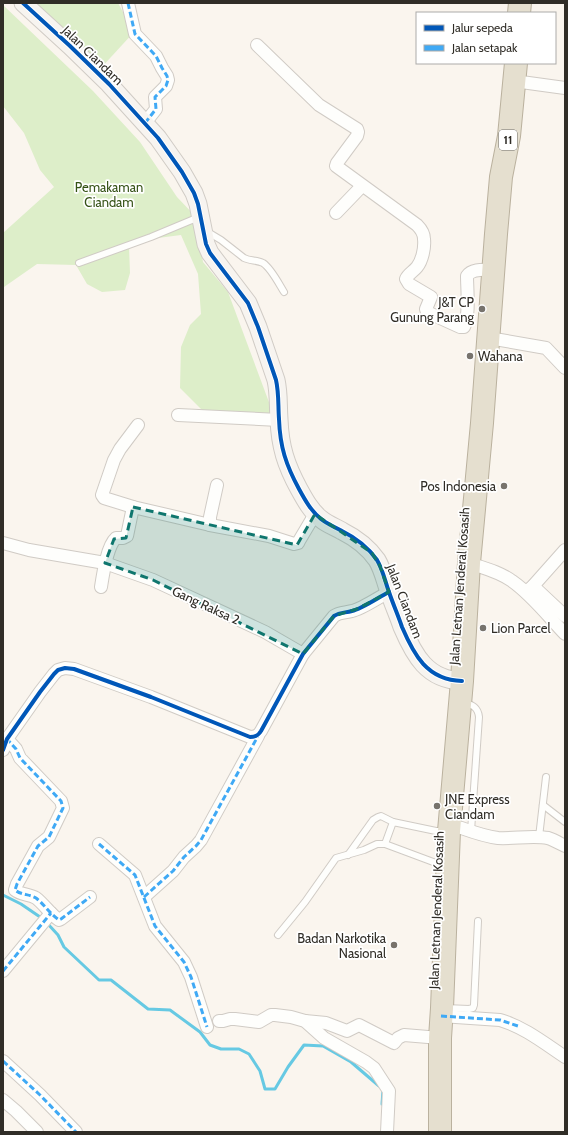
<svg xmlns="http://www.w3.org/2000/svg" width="568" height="1135" font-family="Cabin,sans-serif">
	<rect width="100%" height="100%" fill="#faf5ee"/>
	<g fill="#ddeec9">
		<polygon points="33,3 118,3 134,32 100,69"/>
		<polygon points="3,5 93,91 140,142 177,197 196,217 203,262 228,292 273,413 225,413 202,410 180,388 181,347 190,325 201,314 198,274 181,235 158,238 129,246 130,273 125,290 102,292 87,284 76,265 37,264 4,287 3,233 54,187 40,170 24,133 3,106"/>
	</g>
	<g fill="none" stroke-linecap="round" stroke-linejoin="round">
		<g stroke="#66c9e3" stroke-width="3">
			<polyline points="3,895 21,904 43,919"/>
			<polyline points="47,923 58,935 64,947 99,980 111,980 148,1009 170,1010 200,1032 210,1045 221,1049 239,1049 249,1054 260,1071 265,1089 275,1089 288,1067 304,1045 323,1046 351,1062 379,1086"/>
			<polyline points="382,1104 383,1090"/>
		</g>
		<g stroke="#d0cbc5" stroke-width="8">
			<g id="lane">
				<path d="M206,231l15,9 23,18c6,3 13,2 19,5 8,5 16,21 21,29"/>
				<polyline points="79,263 151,237 199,217"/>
				<path d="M464,702c8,3 14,5 15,15l-8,114"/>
				<polyline points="543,805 565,822"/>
				<polyline points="539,837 546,777"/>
				<polyline points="385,844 393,822 436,831 445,831"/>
				<polyline points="348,855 373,820 378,817 381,816 393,822"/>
				<polyline points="278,935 305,902 336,858 364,850 377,844 385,844 444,866"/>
				<polyline points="445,1008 469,1009 473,1008 474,1005 478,921"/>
			</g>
		</g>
		<g stroke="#d0cbc5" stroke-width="14">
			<g id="street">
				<polyline points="128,3 135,34 156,56 162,68 167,76 168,80 166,86 155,97 156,109 145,123"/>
				<path d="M257,45l62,60 38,24 1,3 -1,4 -20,27 -1,3 81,59c4,4 7,9 7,14 1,9 -2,22 -7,28 -4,5 -9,7 -11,12l3,5 22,13 -5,12 1,3 33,15h4c6,-11 3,-38 3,-51 5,-8 18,-6 26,-6"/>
				<polyline points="514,81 565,88"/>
				<polyline points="336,213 362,186"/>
				<polyline points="489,338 546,348 565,368"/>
				<polyline points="178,415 279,420"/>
				<polyline points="217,485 210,517 210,525 269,536 294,544 298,543 299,541 315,514"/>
				<polyline points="133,507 104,498 102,495 114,460 120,449 138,425"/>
				<polyline points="3,543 29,550 105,563 153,580 265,632 303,654"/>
				<path d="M469,563c15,5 31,9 43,18 20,14 36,35 53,53"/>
				<polyline points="533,586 565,616"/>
				<path d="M101,587c2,-13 6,-41 15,-49h7l4,-2 6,-29 77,18"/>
				<polyline points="526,592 533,586 565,550"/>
				<path d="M7,739l9,10 4,9 41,43 2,7 -14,29 -11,9 -21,38 -2,6c6,5 14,4 21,8 8,6 14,16 23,22l2,-1 29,-22"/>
				<path d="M3,750l4,-11 33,-47 14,-18 4,-4 7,-2 9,1 77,28 99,40c5,0 8,-1 11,-6l42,-77 31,-38c6,-4 11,-3 18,-5 10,-2 27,-14 37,-19"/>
				<path d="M450,824c15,5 31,12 48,14 16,1 34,-3 50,0 6,2 11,5 17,8"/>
				<polyline points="99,844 135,875 155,926 184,962 191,977 207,1027"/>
				<polyline points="144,897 173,871 184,857 196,846 201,840 258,736"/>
				<polyline points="3,971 51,913"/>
				<path d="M441,1016l59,4c24,7 44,23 65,37"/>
				<polyline points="219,1021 223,1021 230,1019 235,1019 259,1022 271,1015 275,1015 291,1017 305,1021 324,1038 366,1062 374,1068 389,1091 387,1132"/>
				<polyline points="305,1021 326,1023 347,1031 359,1025 394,1043 398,1038 404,1035 440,1038"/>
				<polyline points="3,1061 40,1095 76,1132"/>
				<polyline points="3,1100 16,1111 37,1132"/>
			</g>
		</g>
		<g stroke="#d0cbc5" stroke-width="19">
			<path id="secondary" d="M23,3l47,43 39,38 49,54 24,34 12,21 4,11 8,40 4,9 38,50 10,24 18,53c3,13 2,26 3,39 1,28 7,46 20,70 6,11 12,22 22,30 6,5 14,8 21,12 14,7 26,16 35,29 6,10 8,21 12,32 4,12 9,23 13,35 12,28 25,53 60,54"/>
		</g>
		<g stroke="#bab19e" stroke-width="24">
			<g id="highway">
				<polyline points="519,13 520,3"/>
				<polyline points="440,1132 440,1038 442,1008 449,831 462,681 469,563 482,423 496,234 501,177 509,136 516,63"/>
			</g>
		</g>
		<use href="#lane" stroke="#fefefc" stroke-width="6"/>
		<use href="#street" stroke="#fefefc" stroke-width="12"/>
		<use href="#secondary" stroke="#f7f4f0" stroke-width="17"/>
		<use href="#highway" stroke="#e5dfcf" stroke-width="22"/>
		<g stroke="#3fa9f5" stroke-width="3" stroke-dasharray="6 3" stroke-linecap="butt">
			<polyline points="128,3 135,34 156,56 162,68 167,76 168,80 166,86 155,97 156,109 145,123"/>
			<path d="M7,740v-1l9,10 4,9 41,43 2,7 -14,29 -11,9 -21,38 -2,6c6,5 14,4 21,8 8,6 14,16 23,22l2,-1 29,-22"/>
			<polyline points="99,844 135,875 155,926 184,962 191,977 207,1027"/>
			<polyline points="144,897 173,871 184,857 196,846 201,840 258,736"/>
			<polyline points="3,971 51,913"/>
			<polyline points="441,1016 500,1020 518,1026"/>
			<polyline points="3,1061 40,1095 76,1132"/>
		</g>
		<g stroke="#fff" stroke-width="6">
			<g id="cycleway">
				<path d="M23,3l47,43 39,38 49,54 24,34 12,21 4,11 8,40 4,9 38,50 10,24 18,53c3,13 2,26 3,39 1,28 7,46 20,70 6,11 12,22 22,30 6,5 14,8 21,12 14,7 26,16 35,29 6,10 8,21 12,32 4,12 9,23 13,35 12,28 25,53 60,54"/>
				<path d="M3,750l4,-11 33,-47 14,-18 4,-4 7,-2 9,1 77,28 99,40c5,0 8,-1 11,-6l42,-77 31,-38c6,-4 11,-3 18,-5 10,-2 27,-14 37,-19"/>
			</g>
		</g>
		<use href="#cycleway" stroke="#0057b8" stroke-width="4"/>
	</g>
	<path fill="#0f766e" fill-opacity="0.2" stroke="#0f766e" stroke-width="3" stroke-dasharray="8 5" stroke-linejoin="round" d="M133,507l164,38 18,-31 57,39 8,13 9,26 -32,17 -23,7 -31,38 -150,-74 -48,-17 9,-24 12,-1z"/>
	<g fill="#77736d" stroke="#fff" stroke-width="1.5">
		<circle cx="482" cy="309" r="4"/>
		<circle cx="470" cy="356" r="4"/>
		<circle cx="504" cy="486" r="4"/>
		<circle cx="483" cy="628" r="4"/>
		<circle cx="437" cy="806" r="4"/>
		<circle cx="394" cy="945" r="4"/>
	</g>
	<g text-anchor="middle" stroke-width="3.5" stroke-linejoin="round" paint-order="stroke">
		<rect fill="#fff" stroke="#6e6c68" stroke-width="1" x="499" y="130" width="18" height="20" rx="3"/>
		<g font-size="12" font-weight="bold" fill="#302d27">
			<text x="508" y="144">11</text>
		</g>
		<g font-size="13" fill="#302d27" stroke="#fff">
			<text transform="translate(93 55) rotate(44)" y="5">Jalan Ciandam</text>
			<text transform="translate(459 586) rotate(-86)" y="5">Jalan Letnan Jenderal Kosasih</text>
			<text transform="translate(405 601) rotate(69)" y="5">Jalan Ciandam</text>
			<text transform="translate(206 605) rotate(25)" y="5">Gang Raksa 2</text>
			<text transform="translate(436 910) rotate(-88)" y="5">Jalan Letnan Jenderal Kosasih</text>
		</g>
		<g font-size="13" fill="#355216" stroke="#fff">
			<text x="109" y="192">Pemakaman<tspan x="109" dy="15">Ciandam</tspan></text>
		</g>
		<g font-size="13" fill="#302d27" stroke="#fff" text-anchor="end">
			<text x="474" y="307">J&amp;T CP<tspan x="474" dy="15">Gunung Parang</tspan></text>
			<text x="478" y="361" text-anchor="start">Wahana</text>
			<text x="496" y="491">Pos Indonesia</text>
			<text x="491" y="633" text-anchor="start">Lion Parcel</text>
			<text x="445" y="804" text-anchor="start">JNE Express<tspan x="445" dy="15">Ciandam</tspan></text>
			<text x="386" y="943">Badan Narkotika<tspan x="386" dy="15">Nasional</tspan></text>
		</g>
	</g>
	<rect width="568" height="1135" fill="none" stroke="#302d27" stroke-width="8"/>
	<rect x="416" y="12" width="140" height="52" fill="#ffffff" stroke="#acaba9"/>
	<rect x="424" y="25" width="20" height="6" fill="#0057b8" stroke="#acaba9"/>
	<text x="452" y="32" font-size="12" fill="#302d27">Jalur sepeda</text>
	<rect x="424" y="45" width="20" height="6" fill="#3fa9f5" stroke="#acaba9"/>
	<text x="452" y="52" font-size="12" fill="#302d27">Jalan setapak</text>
</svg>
